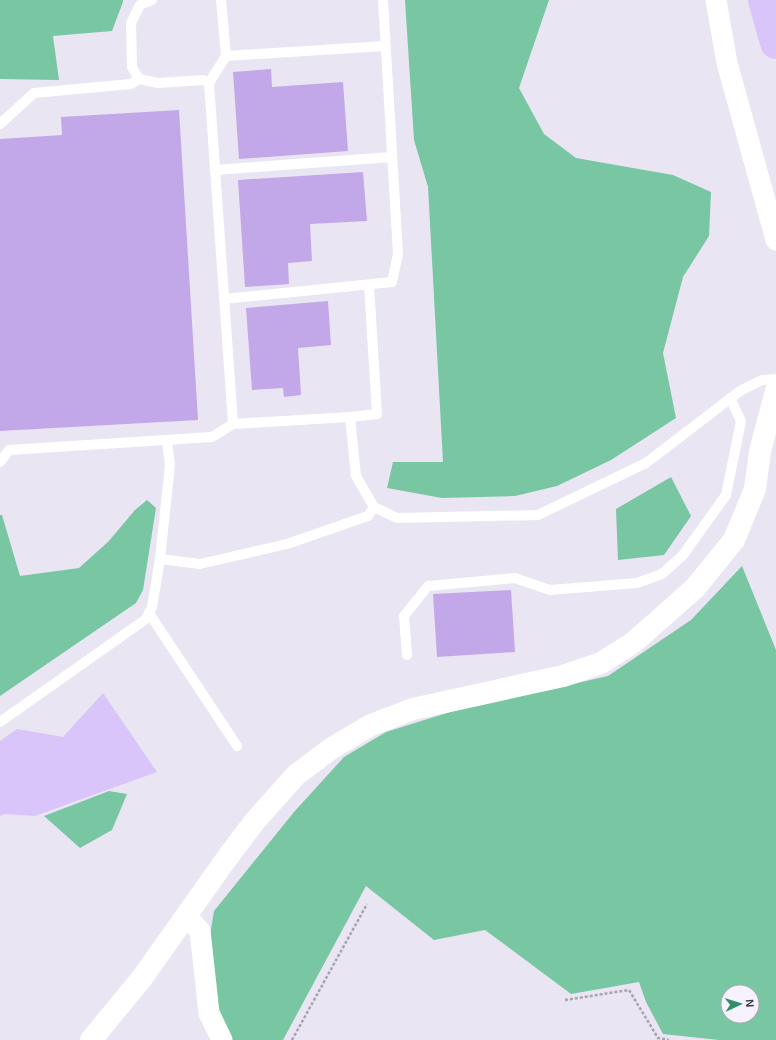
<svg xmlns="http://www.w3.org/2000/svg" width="776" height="1040" font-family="Helvetica,sans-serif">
	<rect width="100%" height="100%" fill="#eae5f3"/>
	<g fill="#79c6a2" fill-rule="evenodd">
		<polygon points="0,0 123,0 123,2 112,31 53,36 59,80 0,79"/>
		<polygon points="405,0 549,0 519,88 544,134 576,158 673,175 711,192 709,236 683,277 663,353 676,418 611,460 557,486 515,496 442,498 387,488 393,462 443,462 428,187 414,140"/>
		<polygon points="671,477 691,516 664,555 618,560 616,509"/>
		<polygon points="147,500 156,508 143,590 136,603 0,696 0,515 2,515 20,576 79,568 108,542 135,510"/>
		<path d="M742,566l34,84v390h-57l-56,-6 -17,-32 -7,-20 -68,12 -86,-64 -51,10 -68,-54 -83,154h-54l-18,-34 -5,-47 8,-48 80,-99 50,-55 42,-25 64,-20 158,-36 83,-56zM728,992h24v24h-24z"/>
		<polygon points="109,791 127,794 112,830 80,848 44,816"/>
	</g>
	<polygon fill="#d9c5fa" points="103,693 157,772 35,816 5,814 0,816 0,741 17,729 63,737"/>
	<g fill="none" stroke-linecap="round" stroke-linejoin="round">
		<polyline stroke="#d9c5fa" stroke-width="32" points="764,0 776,43"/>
	</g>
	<g fill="#c2a8e8">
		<polygon points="271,69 272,87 343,82 348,151 239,159 233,72"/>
		<polygon points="179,110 198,420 0,431 0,139 62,135 61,117"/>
		<polygon points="363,172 367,221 310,224 312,261 288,263 289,284 245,287 238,180"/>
		<polygon points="328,301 331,345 298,348 301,395 284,397 283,388 252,390 246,308"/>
		<polygon points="511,590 515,652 437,657 433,594"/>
	</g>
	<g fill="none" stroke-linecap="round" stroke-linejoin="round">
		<g stroke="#a7a4af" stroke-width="2.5" stroke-dasharray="3 2" stroke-linecap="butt">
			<polyline points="565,1000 629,990 658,1038 669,1040"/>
			<polyline points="292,1040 367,904"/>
		</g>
		<g stroke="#fff" stroke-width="10">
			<polyline points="152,0 140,5 131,23 132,67 139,79 158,83 203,80 209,83 233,424 350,417 377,414 369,285"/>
			<polyline points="226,56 385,46"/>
			<polyline points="209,83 226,56 221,0"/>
			<polyline points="0,124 34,93 131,84 139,79"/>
			<polyline points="215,170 392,157"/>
			<polyline points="224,299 392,282 398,254 383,0"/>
			<polyline points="350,417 356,476 374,507 397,518 538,515 646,463 740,391 762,380 776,379"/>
			<polyline points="0,462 9,450 212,437 233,424"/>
			<polyline points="160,559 200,564 287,544 368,516 374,507"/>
			<polyline points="149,613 237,746"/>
			<polyline points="407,655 404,616 428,586 515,578 550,590 637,583 662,574 683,555 726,495 741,421 730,398"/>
			<polyline points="0,722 146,619 152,607 160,559 170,465 167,441"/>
		</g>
		<g stroke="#fff" stroke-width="21">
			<polyline points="716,0 727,63 776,240"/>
			<polyline points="186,916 200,931 209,1013 222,1040"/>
		</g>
		<polyline stroke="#fff" stroke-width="22" points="91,1040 142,978 227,858 255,821 296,775 332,748 371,725 413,709 563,676 601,663 634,642 695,588 734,540 755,489 760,451 776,391"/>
	</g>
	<g transform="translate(740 1004) rotate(86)"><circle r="19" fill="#f7f3fe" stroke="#ada9b2"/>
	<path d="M0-3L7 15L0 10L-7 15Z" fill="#2f8f68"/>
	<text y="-6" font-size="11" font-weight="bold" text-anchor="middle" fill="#3d3b41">N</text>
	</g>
</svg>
